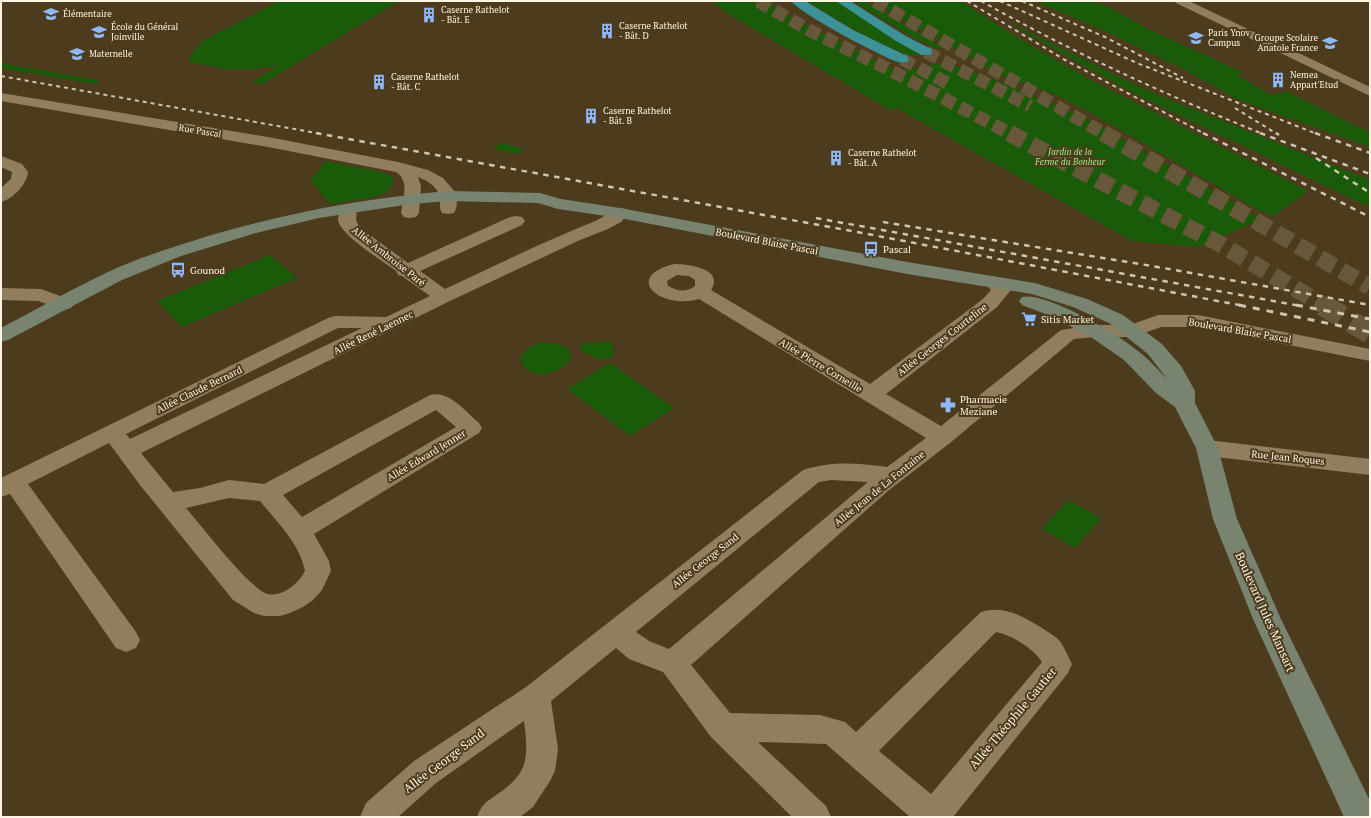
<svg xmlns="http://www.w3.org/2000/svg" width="1371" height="818" font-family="'PT Serif',serif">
	<rect width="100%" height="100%" fill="#4c3b1d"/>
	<g fill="#195b08">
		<polygon points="279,1 399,1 262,84 252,82 279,65 255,69 226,69 189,62 188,60 202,41"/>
		<polygon points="711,1 767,1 791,17 889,67 901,71 934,64 951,64 1003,83 1088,119 1262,219 1198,247 1132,241 898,109 958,93 890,110 730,15"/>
		<polygon points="806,1 837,1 920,53 909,56 861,34"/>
		<polygon points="852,1 864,1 945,48 938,49 916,39"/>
		<polygon points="875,1 960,1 1015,36 1087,78 1308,191 1273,216 1258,210 1082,108 1058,96 998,74 880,6"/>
		<polygon points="1034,1 1092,1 1107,6 1148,29 1244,73 1235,74 1271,95 1288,92 1370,133 1370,147 1238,100 1185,70 1109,33"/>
		<polygon points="1012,25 1015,25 1119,77 1155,94 1370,180 1370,205 1365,205 1133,93"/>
		<polygon points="1,63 101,81 95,84 1,68"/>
		<polygon points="500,143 524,148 517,154 493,149"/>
		<path d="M325,161l57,11 11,5c0,5 -1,11 -5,14 -8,7 -46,11 -58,13l-19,-23z"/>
		<polygon points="270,255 297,278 182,327 157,301"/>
		<polygon points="611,341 614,355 610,358 598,360 590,354 583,353 580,349 583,344"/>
		<path d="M548,342c60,9 -16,55 -28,17 6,-13 16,-16 28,-17z"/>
		<polygon points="610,363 674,408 630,436 567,389"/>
		<polygon points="1068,500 1101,518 1075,548 1042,529"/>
	</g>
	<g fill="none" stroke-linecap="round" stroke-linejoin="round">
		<g stroke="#67573b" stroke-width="13" stroke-dasharray="13 6" stroke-linecap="butt">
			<polyline points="758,1 809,30 886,68 1011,134"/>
			<polyline points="875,1 1105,134"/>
			<polyline points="926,52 1030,106"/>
			<polyline points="902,59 947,83"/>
		</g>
		<g stroke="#67573b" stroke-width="17" stroke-dasharray="17 8" stroke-linecap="butt">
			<polyline points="1009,133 1218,243 1325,306"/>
			<polyline points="1103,133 1370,287"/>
		</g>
		<polyline stroke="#67573b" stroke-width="22" stroke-dasharray="22 11" stroke-linecap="butt" points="1323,305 1370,333"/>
		<g fill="#917e5e" fill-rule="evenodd">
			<polygon points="1174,1 1189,1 1370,87 1370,96 1176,3"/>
			<path d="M1,93l267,44 130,25 30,8 15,8 12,14 2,10 -1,7 -2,4 -6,1 -6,-1c-3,-5 -2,-8 -2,-13 0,-12 -12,-19 -22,-23l3,9 -2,27 -3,4 -6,1 -6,-1 -3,-4c2,-14 9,-32 -5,-41l-128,-25 -267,-46z"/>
			<path d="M1,156l21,8 6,8c-1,12 -15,27 -27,30v-14l10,-9 1,-7 -11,-5z"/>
			<path d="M349,204l6,1 2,4 -1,11 3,7 49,36 102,-46 6,-1 6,1 3,4 -3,4 -102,46 25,18c49,-23 98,-47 148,-67 12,-4 20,-16 33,-13l3,4 -8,9 -13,7 -28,11 -130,61 -309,152 32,39 27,-4 29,-8 35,4 166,-89c19,-5 35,16 49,28l3,5 -3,5 -165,101 15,27 2,10 -9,19 -9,10 -10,7 -13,6 -10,3h-16l-10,-3 -21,-13 -93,-115 -31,-42 -81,41 108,148 4,8 -4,8 -10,4 -10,-4 -106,-154 -9,3v-19l327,-160 7,-2 51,1 44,-21 -28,-20 -4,-1 -2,-4c-13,-10 -56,-36 -58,-51 0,-4 3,-11 5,-15zM338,328h24l-232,111 -4,-5zM436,410l20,17 -154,90 -19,-22zM229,498l31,3c17,21 40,43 45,70 -6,12 -22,26 -37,23 -18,-4 -67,-69 -82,-86z"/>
			<path d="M674,264c13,0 51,4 37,26l159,94 113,-85 8,-9 -8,-9 2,-4c12,-3 20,3 26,13l-14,17 -111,87 55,32 120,-96 34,-5h35l28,-10h40l172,34v12l-172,-34h-37l-28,10h-38l-21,2 -124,104 -62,48 -197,174 39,48 90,2 25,7 11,10 125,-120c23,-8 46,6 64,18 4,3 10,6 13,9 6,7 10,17 14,25l-4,9 -115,144h-43l-84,-73 -68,-2 68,64 5,11h-39l-81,-80 -48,-65 -34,-13 -13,-11 -65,53 7,48 -3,22 -5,10 -17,26 -13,10h-43c6,-15 10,-15 22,-24 31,-21 29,-38 25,-72l-88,62 -38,34h-38l6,-14 48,-42 112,-74 277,-217c30,-9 53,-7 84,-3l39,-29 -227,-139c-39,11 -77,-22 -25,-35zM677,275l12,1 6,4v6c-9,7 -18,5 -27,0l-1,-5zM831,480l37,2 -199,167 -20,-8 -13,-9 183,-150zM996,632c16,3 38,17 46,30l-111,132 -52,-43z"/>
			<polygon points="1,288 41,289 71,300 74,304 71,308 64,310 38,301 1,300"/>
			<polygon points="1207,440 1370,459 1370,475 1207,456 1199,454 1196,448 1199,442"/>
		</g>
		<path fill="#78846f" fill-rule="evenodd" d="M448,191l92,2 21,6 59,9 287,54 128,21 52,16 36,16 39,29 19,22 14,25v12l23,45 19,71 44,100 89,182v16h-26l-91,-198 -40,-100 -17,-71 -21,-41 -19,-14 -32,-33 -36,-25 -40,-20 -26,-10 -3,-4 3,-4c23,-6 98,38 116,54 11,8 20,19 29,28l-19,-25 -39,-31 -36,-16 -41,-13 -125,-20 -287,-56 -62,-9 -20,-6 -90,-2 -37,3 -92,14 -63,15 -75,23 -59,24 -114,60 -7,2v-14c36,-19 71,-39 107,-56 32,-15 66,-25 100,-36 78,-23 158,-38 240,-45z"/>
		<g fill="#3c9297" fill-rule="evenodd">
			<path d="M791,1h14l48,29 54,26 2,3 -2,3c-4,1 -6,1 -9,0 -18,-6 -97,-48 -107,-61z"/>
			<polygon points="836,1 850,1 904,35 931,49 932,52 931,55 921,55 896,41"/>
		</g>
		<g stroke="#d1c5b1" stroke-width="2" stroke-dasharray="4 4" stroke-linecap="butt">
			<polyline points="967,1 1065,60 1205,134"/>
			<path d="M981,1c91,51 185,94 282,133"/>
			<polyline points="1000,1 1137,63 1317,134"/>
			<polyline points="1022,1 1105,37 1183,78"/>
			<polyline points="1,76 322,134"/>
			<polyline points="1235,108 1277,134"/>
		</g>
		<g stroke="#d1c5b1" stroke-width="2.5" stroke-dasharray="5.5 5.5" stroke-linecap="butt">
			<polyline points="316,133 857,232 1244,306"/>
			<polyline points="1203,133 1370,217"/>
			<polyline points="1260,133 1370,174"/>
			<polyline points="1276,133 1279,135"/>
			<polyline points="1315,133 1370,153"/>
			<polyline points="1316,158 1370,193"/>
			<polyline points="816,218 1301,306"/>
			<polyline points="883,222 1152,266 1370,305"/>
		</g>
		<g stroke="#d1c5b1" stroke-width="3" stroke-dasharray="7 7" stroke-linecap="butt">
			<polyline points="1239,305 1370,332"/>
			<polyline points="1296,305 1370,319"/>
		</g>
	</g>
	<defs>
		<g id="school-bare" transform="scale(1.2)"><path d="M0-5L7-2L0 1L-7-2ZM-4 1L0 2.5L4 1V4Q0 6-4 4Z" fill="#8fb8fd" stroke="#4c3b1d" stroke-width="2.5" paint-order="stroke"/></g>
		<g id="building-bare" transform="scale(1.2)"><path d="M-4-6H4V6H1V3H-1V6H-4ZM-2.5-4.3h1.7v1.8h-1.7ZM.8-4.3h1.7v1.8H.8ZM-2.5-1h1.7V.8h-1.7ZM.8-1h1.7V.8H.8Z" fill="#8fb8fd" stroke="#4c3b1d" stroke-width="2.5" paint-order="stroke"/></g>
		<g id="university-bare" transform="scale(1.2)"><path d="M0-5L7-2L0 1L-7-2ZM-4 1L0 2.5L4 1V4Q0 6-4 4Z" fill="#8fb8fd" stroke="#4c3b1d" stroke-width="2.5" paint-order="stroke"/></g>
		<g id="bus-bare" transform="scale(1.2)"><path d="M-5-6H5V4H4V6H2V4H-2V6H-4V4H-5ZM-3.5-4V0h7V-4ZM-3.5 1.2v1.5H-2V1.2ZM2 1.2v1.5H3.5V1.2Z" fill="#8fb8fd" stroke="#4c3b1d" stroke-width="2.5" paint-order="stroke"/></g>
		<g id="supermarket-bare" transform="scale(1.2)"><path d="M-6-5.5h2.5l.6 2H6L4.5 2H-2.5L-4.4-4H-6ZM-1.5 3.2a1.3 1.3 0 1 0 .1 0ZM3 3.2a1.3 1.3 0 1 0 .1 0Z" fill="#8fb8fd" stroke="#4c3b1d" stroke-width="2.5" paint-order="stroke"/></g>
		<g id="pharmacy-bare" transform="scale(1.2)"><path d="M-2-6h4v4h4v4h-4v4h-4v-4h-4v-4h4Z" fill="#8fb8fd" stroke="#4c3b1d" stroke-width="2.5" paint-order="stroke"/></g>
	</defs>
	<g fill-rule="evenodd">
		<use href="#school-bare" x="51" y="14"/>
		<use href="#building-bare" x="429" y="15"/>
		<use href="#building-bare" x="607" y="31"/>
		<use href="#school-bare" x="99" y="32"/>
		<use href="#university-bare" x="1196" y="38"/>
		<use href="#school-bare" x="1330" y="43"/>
		<use href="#school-bare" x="77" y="54"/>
		<use href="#building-bare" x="1278" y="80"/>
		<use href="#building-bare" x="379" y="82"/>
		<use href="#building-bare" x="591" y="116"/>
		<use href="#building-bare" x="836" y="158"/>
		<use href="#bus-bare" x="871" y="249"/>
		<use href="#bus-bare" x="178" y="270"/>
		<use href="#supermarket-bare" x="1029" y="319"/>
		<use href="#pharmacy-bare" x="948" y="405"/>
	</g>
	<g text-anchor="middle" stroke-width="4" stroke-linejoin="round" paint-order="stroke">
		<g font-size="9" fill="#fef4e3" stroke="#4c3b1d" text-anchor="start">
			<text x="441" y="13">Caserne Rathelot<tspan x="441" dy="10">- Bât. E</tspan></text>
			<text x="63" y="17">Élémentaire</text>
			<text x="619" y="29">Caserne Rathelot<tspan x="619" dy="10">- Bât. D</tspan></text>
			<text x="111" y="30">École du Général<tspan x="111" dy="10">Joinville</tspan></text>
			<text x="1208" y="36">Paris Ynov<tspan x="1208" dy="10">Campus</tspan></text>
			<text x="1318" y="41" text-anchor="end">Groupe Scolaire<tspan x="1318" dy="10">Anatole France</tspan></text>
			<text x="89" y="57">Maternelle</text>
			<text x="1290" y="78">Nemea<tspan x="1290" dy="10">Appart'Etud</tspan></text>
			<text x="391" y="80">Caserne Rathelot<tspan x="391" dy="10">- Bât. C</tspan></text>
			<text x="603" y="114">Caserne Rathelot<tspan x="603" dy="10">- Bât. B</tspan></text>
			<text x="848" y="156">Caserne Rathelot<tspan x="848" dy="10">- Bât. A</tspan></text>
		</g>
		<g font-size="9" fill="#fef4e3" stroke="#4c3b1d">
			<text transform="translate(200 131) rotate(9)" y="3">Rue Pascal</text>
		</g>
		<g font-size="9" font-style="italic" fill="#99f687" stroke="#4c3b1d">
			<text x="1070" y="155">Jardin de la<tspan x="1070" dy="10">Ferme du Bonheur</tspan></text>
		</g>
		<g font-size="10" fill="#fef4e3" stroke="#4c3b1d">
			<text transform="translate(767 241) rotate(11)" y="4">Boulevard Blaise Pascal</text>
			<text transform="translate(389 256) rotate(38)" y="4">Allée Ambroise Paré</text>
			<text transform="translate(1240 330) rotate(10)" y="4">Boulevard Blaise Pascal</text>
			<text transform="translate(373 332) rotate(-26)" y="4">Allée René Laennec</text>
			<text transform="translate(942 339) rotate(-38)" y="4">Allée Georges Courteline</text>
			<text transform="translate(821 365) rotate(31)" y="4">Allée Pierre Corneille</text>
			<text transform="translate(199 389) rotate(-26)" y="4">Allée Claude Bernard</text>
			<text transform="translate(426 455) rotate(-31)" y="4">Allée Edward Jenner</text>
			<text transform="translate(1288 457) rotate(6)" y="4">Rue Jean Roques</text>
			<text transform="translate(879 488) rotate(-39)" y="4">Allée Jean de La Fontaine</text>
			<text transform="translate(705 560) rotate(-38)" y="4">Allée George Sand</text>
		</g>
		<g font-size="10" fill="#fef4e3" stroke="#4c3b1d" text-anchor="start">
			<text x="883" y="253">Pascal</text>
			<text x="190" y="274">Gounod</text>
			<text x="1041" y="323">Sitis Market</text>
			<text x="960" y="403">Pharmacie<tspan x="960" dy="12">Meziane</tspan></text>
		</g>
		<g font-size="12" fill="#fef4e3" stroke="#4c3b1d">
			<text transform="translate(1265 612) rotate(66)" y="4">Boulevard Jules Mansart</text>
			<text transform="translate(1013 718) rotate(-50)" y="4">Allée Théophile Gautier</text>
			<text transform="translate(444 761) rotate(-37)" y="4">Allée George Sand</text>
		</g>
	</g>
	<rect width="1371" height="818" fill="none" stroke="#fef4e3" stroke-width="4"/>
</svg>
